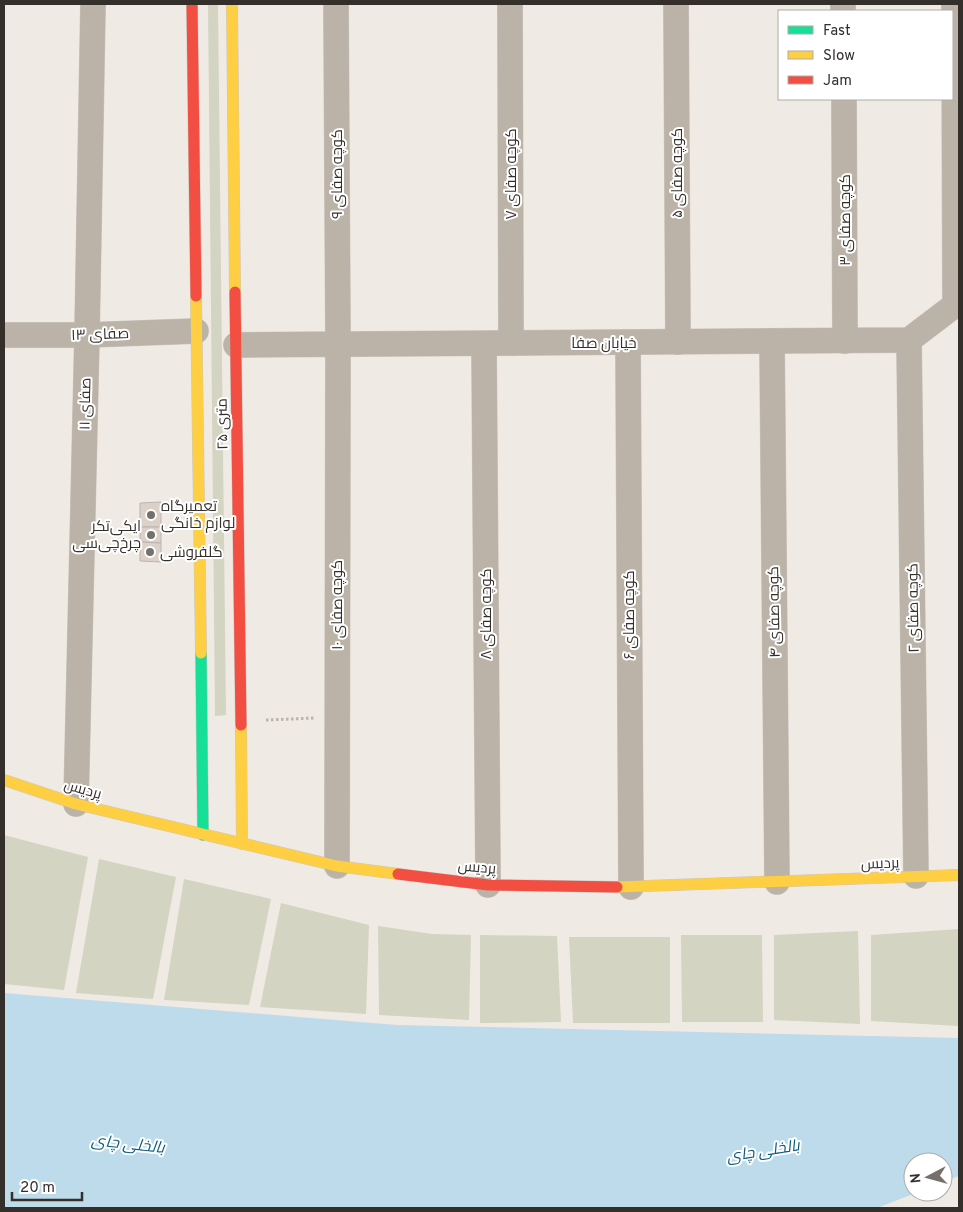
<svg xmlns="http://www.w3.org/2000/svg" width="963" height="1212" font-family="Overpass,Cairo,sans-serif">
	<rect width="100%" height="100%" fill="#f0eae4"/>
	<g fill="#d3d4c2">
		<polygon points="208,4 218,4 226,715 215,716"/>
		<polygon points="4,835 88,857 64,990 4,984"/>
		<polygon points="99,859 176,877 153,999 76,993"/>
		<polygon points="184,879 271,899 249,1005 164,1000"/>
		<polygon points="281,903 369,925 366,1014 260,1007"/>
		<polygon points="378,926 432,934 471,935 469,1020 379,1015"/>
		<polygon points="959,929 958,1026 871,1021 871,935"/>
		<polygon points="858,931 860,1024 774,1020 774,935"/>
		<polygon points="480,935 557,936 561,1022 480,1023"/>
		<polygon points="681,935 762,935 763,1022 682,1022"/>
		<polygon points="569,937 670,937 670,1023 573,1023"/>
	</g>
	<polygon fill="#bddbea" points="4,993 397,1025 959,1038 959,1176 943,1182 943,1162 913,1162 913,1192 918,1192 877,1208 4,1208"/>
	<g fill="#dbd1c8" stroke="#bab5b0">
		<polygon points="161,502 161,527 140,527 140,503"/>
		<polygon points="140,527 161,527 161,543 140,542"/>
		<polygon points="140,542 161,543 161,562 140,561"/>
	</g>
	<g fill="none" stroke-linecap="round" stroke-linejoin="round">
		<g stroke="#cdc8c4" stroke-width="26">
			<g id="street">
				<polyline points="336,4 338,345 337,866"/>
				<polyline points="510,4 511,343"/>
				<polyline points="676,4 678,342"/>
				<polyline points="843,4 843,11"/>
				<polyline points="954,4 955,305"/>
				<polyline points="844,99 845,341"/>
				<polyline points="4,335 87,335 196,331"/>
				<polyline points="909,340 916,876"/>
				<polyline points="772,341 777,882"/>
				<polyline points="628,343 631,887"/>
				<polyline points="484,344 488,885"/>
				<polyline points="236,345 909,340 955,305 959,305"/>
				<polyline points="76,804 87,335 93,4"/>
			</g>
		</g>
		<g stroke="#cdc8c4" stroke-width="12">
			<polyline id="fast" points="201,653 203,835"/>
		</g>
		<g stroke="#cdc8c4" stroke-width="12">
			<g id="slow">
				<polyline points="232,4 235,292"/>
				<polyline points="196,296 201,653"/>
				<polyline points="241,725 242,844"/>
				<polyline points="4,780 76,804 337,866 398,874"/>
				<polyline points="617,887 959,875"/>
			</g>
		</g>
		<g stroke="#cdc8c4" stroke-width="12">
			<g id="jam">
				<polyline points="192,4 196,296"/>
				<polyline points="235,292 241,725"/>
				<polyline points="398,874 488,885 617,887"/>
			</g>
		</g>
		<polyline stroke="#bcb5ae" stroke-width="3" stroke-dasharray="2.5 2.5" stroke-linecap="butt" points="266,720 315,718"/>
		<use href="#street" stroke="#bbb3a8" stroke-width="25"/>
		<use href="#fast" stroke="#16e098" stroke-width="11"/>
		<use href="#slow" stroke="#ffcf43" stroke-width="11"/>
		<use href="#jam" stroke="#f24e42" stroke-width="11"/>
	</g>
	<g fill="#76706c" stroke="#fff" stroke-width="2">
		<circle cx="151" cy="515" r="5"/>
		<circle cx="151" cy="535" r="5"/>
		<circle cx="150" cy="552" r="5"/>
	</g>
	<g text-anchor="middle" stroke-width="4" stroke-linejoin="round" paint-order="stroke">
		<g font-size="15" fill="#342f2b" stroke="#fff">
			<text transform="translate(677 173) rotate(-90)" y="5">کوچه صفای ۵</text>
			<text transform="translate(337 174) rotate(-90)" y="5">کوچه صفای ۹</text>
			<text transform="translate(511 174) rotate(-90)" y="5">کوچه صفای ۷</text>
			<text transform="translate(845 220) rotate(-90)" y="5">کوچه صفای ۳</text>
			<text transform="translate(100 334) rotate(-2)" y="5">صفای ۱۳</text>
			<text x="604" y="348">خیابان صفا</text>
			<text transform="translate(85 404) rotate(-89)" y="5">صفای ۱۱</text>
			<text transform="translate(222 424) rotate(-91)" y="5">۲۵ متری</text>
			<text transform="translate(337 605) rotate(-90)" y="5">کوچه صفای ۱۰</text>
			<text transform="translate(913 608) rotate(-91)" y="5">کوچه صفای ۲</text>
			<text transform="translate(774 612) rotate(-91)" y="5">کوچه صفای ۴</text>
			<text transform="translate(486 614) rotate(-90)" y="5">کوچه صفای ۸</text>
			<text transform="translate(629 615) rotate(-90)" y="5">کوچه صفای ۶</text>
			<text transform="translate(83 789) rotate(16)" y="5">پردیس</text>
			<text transform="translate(880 863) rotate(-2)" y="5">پردیس</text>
			<text transform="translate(477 867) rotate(5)" y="5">پردیس</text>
		</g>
		<g font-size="15" fill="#342f2b" stroke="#fff" text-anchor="start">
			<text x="161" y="511">تعمیرگاه<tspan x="161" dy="17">لوازم خانگی</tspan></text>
			<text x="141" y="531" text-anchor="end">ایکی‌تکر<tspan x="141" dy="17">چرخ‌چی‌سی</tspan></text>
			<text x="160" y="557">گلفروشی</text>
		</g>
		<g font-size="16" font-style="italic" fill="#0a5c7d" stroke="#fff">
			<text transform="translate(128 1143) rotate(6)" y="6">بالخلی چای</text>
			<text transform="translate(763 1150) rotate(-9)" y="6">بالخلی چای</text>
		</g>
	</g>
	<rect width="963" height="1212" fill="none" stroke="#342f2b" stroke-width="10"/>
	<rect x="778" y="10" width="175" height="90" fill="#ffffff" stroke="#aeacaa"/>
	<rect x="788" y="26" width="25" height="8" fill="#16e098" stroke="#aeacaa"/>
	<text x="823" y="35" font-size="15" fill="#342f2b">Fast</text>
	<rect x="788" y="51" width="25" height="8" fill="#ffcf43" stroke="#aeacaa"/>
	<text x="823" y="60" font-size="15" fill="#342f2b">Slow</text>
	<rect x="788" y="76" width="25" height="8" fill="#f24e42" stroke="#aeacaa"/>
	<text x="823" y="85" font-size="15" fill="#342f2b">Jam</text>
	<g transform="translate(928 1177) rotate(264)"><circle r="24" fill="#ffffff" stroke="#aeacaa"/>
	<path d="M0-4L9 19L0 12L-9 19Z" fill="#76706c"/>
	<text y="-8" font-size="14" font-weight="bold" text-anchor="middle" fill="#342f2b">N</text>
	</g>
	<path d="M12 1192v8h70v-8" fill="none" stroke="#342f2b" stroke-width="2.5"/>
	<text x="20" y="1192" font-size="15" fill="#342f2b" stroke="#ffffff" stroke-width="4" paint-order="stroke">20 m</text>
</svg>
